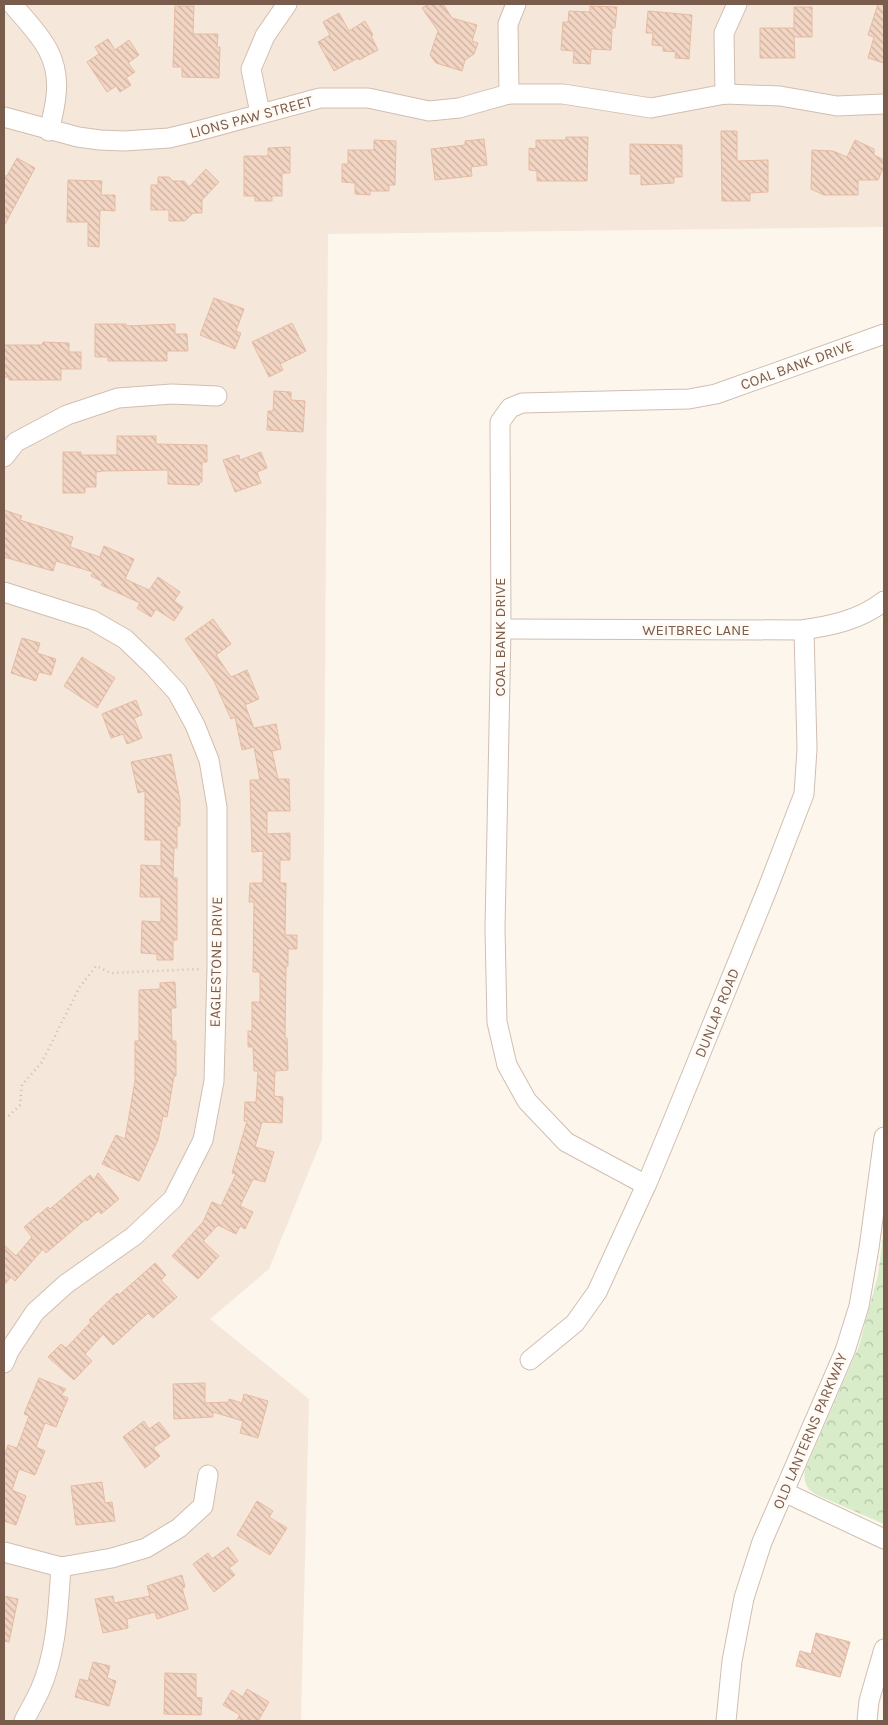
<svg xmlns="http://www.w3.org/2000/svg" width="888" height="1725" font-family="Karla,sans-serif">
	<defs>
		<pattern id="park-crowns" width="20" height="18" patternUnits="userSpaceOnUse" patternTransform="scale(1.25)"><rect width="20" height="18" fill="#d8ecc9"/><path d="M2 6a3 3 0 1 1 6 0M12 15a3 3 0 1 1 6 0" fill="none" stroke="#b4c2a5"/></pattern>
		<pattern id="building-back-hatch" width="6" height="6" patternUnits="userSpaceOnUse" patternTransform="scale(1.25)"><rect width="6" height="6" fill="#f3d5c3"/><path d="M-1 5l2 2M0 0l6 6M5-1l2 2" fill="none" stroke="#cab0a1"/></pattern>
	</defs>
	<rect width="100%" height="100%" fill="#fdf6ec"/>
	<polygon fill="#f5e8da" points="4,4 884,4 884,227 328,234 322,1139 269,1269 210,1319 309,1399 301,1721 4,1721"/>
	<path fill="url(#park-crowns)" d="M884,1229v295l-67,-29c-10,-6 -14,-12 -12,-25l54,-124 19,-71z"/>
	<g fill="url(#building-back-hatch)" stroke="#e6bba3">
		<polygon points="429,4 443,4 452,18 477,25 472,41 478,43 474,54 465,60 462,71 436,63 430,55 438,31 422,8"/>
		<polygon points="878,4 884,4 884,63 868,58 874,37 868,35"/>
		<polygon points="175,6 194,6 193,34 218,34 217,47 220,47 219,78 182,77 182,67 173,67"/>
		<polygon points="590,6 617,7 615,28 612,28 611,50 591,49 590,64 573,63 574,51 561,50 563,22 568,22 569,11 590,12"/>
		<polygon points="794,7 812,7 812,37 794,37 795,58 760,58 760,28 794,28"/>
		<polygon points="648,11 692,15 689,59 675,58 676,52 663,51 663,46 652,45 653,33 646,33"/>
		<polygon points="339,13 349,31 365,21 373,35 371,36 378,50 359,60 358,58 334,71 318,42 330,35 323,22"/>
		<polygon points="108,39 115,50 129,40 139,55 128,63 135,72 126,78 131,85 120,92 116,86 107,92 87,62 99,54 95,47"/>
		<polygon points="721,131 737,131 737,161 768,160 768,192 750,193 750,201 722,201"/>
		<polygon points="566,137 588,137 587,181 537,181 537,171 529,170 529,148 536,149 536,140 566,140"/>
		<polygon points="484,139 487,165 471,167 472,176 435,180 431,149 465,145 465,141"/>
		<polygon points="374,140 396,141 395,185 389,185 389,191 370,191 370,195 355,194 355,183 342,182 342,164 348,164 348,150 374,150"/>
		<polygon points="855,140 874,149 874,155 884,160 884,166 878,180 858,180 858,195 824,195 811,189 812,150 833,151 847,157"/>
		<polygon points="630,144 682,145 682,177 674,177 674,183 641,185 641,174 630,174"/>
		<polygon points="290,147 290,173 282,173 282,196 272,196 272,201 255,201 255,196 244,196 244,156 268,156 268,148"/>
		<polygon points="17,158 35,168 4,226 4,176 7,176"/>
		<polygon points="206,169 219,182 202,200 202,213 193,213 185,221 169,221 169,210 151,210 151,185 158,185 158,177 169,177 173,181 184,181 189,187"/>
		<polygon points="68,180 102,181 101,195 115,195 115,211 100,210 99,247 88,246 88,222 67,222"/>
		<polygon points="214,298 244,309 236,331 241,333 235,349 200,335"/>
		<polygon points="292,323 306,351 280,364 283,370 269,377 252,342"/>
		<polygon points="95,324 126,324 126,326 175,324 175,334 187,334 188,351 167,351 167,361 108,361 108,357 95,357"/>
		<polygon points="43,342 69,343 69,352 81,352 81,369 61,369 61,380 9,380 9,377 4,377 4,345 42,345"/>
		<polygon points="274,391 291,392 291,400 305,401 303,432 267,430 268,411 273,411"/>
		<polygon points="117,436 156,436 156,444 207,445 207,462 202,462 202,482 200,482 199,485 168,484 168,470 103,471 96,472 96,487 85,487 85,493 63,493 63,452 81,452 81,455 117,455"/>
		<polygon points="261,452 267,468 257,472 261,483 235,492 223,460 239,455 240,460"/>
		<polygon points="4,510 22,516 20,520 73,537 70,547 100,557 104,546 134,559 125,579 149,590 158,577 180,592 174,601 183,607 174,621 156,609 151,617 137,608 140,603 101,585 103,582 91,576 93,572 56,561 53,571 4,557"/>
		<polygon points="213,619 231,644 216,655 231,677 247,670 259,699 245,705 254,728 276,724 281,749 272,751 278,779 289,779 290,811 267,811 267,834 290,833 290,860 280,860 280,883 286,883 285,935 297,935 297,949 288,949 288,966 286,966 285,1038 287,1038 288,1070 275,1071 274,1096 283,1097 282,1123 262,1122 255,1147 274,1152 265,1182 253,1179 240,1206 253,1212 245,1229 240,1226 236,1234 218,1225 203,1241 219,1256 198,1279 172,1256 203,1222 212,1202 221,1206 236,1174 232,1173 247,1121 244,1121 245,1102 256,1102 258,1071 254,1071 253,1047 248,1047 248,1031 252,1031 252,1002 260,1002 260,972 253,972 254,902 249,902 250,883 263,883 263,851 252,852 250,780 260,780 254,747 242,750 235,717 231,719 214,681 185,639"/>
		<polygon points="22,638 40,643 37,653 56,659 51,675 39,672 36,681 11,673"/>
		<polygon points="82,657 115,678 97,708 64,686"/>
		<polygon points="136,700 142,715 134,718 142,738 127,744 123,734 111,738 102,714"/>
		<polygon points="171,754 180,800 180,826 177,826 177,848 174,848 173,878 177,878 177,940 173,940 173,960 157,960 157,954 141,953 142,921 161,922 161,897 140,897 141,865 161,866 161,840 145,840 145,791 138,793 131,762"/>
		<polygon points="175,982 176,1008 171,1008 172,1041 176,1041 176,1076 174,1076 167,1117 163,1116 158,1140 139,1181 102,1164 116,1135 125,1139 135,1081 135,1041 139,1041 139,990 160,989 160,983"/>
		<polygon points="98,1173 119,1199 101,1214 98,1211 87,1221 86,1219 46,1253 43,1249 15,1281 11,1277 4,1285 4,1245 16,1256 32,1237 24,1227 48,1207 50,1209 90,1175 94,1180"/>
		<polygon points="155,1263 166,1275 161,1280 177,1297 153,1318 148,1313 113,1345 103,1334 85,1354 92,1361 74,1380 48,1357 61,1344 66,1348 91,1322 89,1320 117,1293 119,1295"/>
		<polygon points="39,1378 66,1389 61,1395 68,1398 56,1427 45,1423 36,1447 45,1451 35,1475 19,1469 12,1490 26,1496 16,1525 4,1521 4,1457 8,1445 17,1448 29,1416 24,1414"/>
		<polygon points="205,1383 205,1403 229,1402 229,1399 242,1403 244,1394 268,1401 258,1438 240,1433 243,1421 213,1412 213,1417 174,1419 173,1384"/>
		<polygon points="144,1421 149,1429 159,1422 170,1436 153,1448 160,1456 145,1468 123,1437"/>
		<polygon points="102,1482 105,1503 112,1502 115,1521 76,1525 71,1486"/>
		<polygon points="257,1501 273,1511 269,1517 287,1528 270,1555 237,1535"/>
		<polygon points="228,1547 238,1561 229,1568 235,1575 214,1592 193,1564 208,1553 212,1559"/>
		<polygon points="182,1575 185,1587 182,1588 188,1609 157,1619 155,1612 127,1619 128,1628 103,1633 95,1599 113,1596 114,1603 150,1596 147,1586"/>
		<polygon points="4,1596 18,1599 9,1642 4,1641"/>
		<polygon points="816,1633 850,1642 840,1677 796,1666 800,1651 811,1654"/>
		<polygon points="93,1662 110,1666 107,1678 116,1681 109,1706 75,1697 80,1679 88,1681"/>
		<polygon points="165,1673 196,1674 196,1697 202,1698 201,1715 164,1714"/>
		<polygon points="247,1689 269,1702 258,1721 236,1721 240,1715 223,1705 232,1690 243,1697"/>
	</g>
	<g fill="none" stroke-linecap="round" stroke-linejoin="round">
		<g stroke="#d1beb0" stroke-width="21">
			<g id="minor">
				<path d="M12,4c25,29 49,50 44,92 -1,11 -4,23 -7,35"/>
				<polyline points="509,94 508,24 516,4"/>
				<polyline points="725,94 724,33 737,4"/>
				<polyline points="260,113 251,69 265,36 287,4"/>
				<polyline points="4,117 78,137 100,140 124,141 169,138 194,132 320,98 368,98 429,111 459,108 509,94 563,94 651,108 725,94 780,96 837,106 884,104"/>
				<polyline points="4,457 16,442 67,415 118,398 172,394 217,396"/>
				<polyline points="4,592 92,620 125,639 153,666 177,692 195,725 209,760 217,807 217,969 214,1081 203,1140 173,1199 134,1236 66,1284 35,1312 9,1351 4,1363"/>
				<path d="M501,629l300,1c30,-4 59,-10 83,-29"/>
				<polyline points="646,1185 566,1142 527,1101 507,1065 497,1022 495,928 501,629 500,422 510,408 522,403 689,399 716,394 884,334"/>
				<polyline points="530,1360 575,1323 597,1292 648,1181 677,1111 767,890 804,794 807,749 804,630"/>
				<polyline points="784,1492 884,1539"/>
				<polyline points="4,1552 61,1567 112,1558 146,1548 179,1528 203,1506 208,1475"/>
				<path d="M24,1721c5,-10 11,-20 16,-31 17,-38 18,-82 21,-123"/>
				<polyline points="726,1721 732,1661 744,1598 762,1542 845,1351 859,1306 869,1248 884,1137"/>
				<polyline points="867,1721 869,1701 884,1649"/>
			</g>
		</g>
		<polyline stroke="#d9b8a5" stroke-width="2.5" stroke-dasharray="1 4" stroke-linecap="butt" points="4,1118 10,1115 20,1105 22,1085 42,1062 79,988 96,966 111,973 201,969"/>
		<use href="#minor" stroke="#fff" stroke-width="19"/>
	</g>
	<g text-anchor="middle" stroke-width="5" stroke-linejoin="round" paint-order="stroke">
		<g font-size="15" fill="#7a5c4d" stroke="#fffaf3">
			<text transform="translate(251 117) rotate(-15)" y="5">LIONS PAW STREET</text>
			<text transform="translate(797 365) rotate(-20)" y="5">COAL BANK DRIVE</text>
			<text x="696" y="635">WEITBREC LANE</text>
			<text transform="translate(500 637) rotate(-90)" y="5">COAL BANK DRIVE</text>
			<text transform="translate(216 962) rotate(-89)" y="5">EAGLESTONE DRIVE</text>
			<text transform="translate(717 1013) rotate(-68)" y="5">DUNLAP ROAD</text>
			<text transform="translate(810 1431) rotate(-67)" y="5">OLD LANTERNS PARKWAY</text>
		</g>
	</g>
	<rect width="888" height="1725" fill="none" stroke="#7a5c4d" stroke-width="10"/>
</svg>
